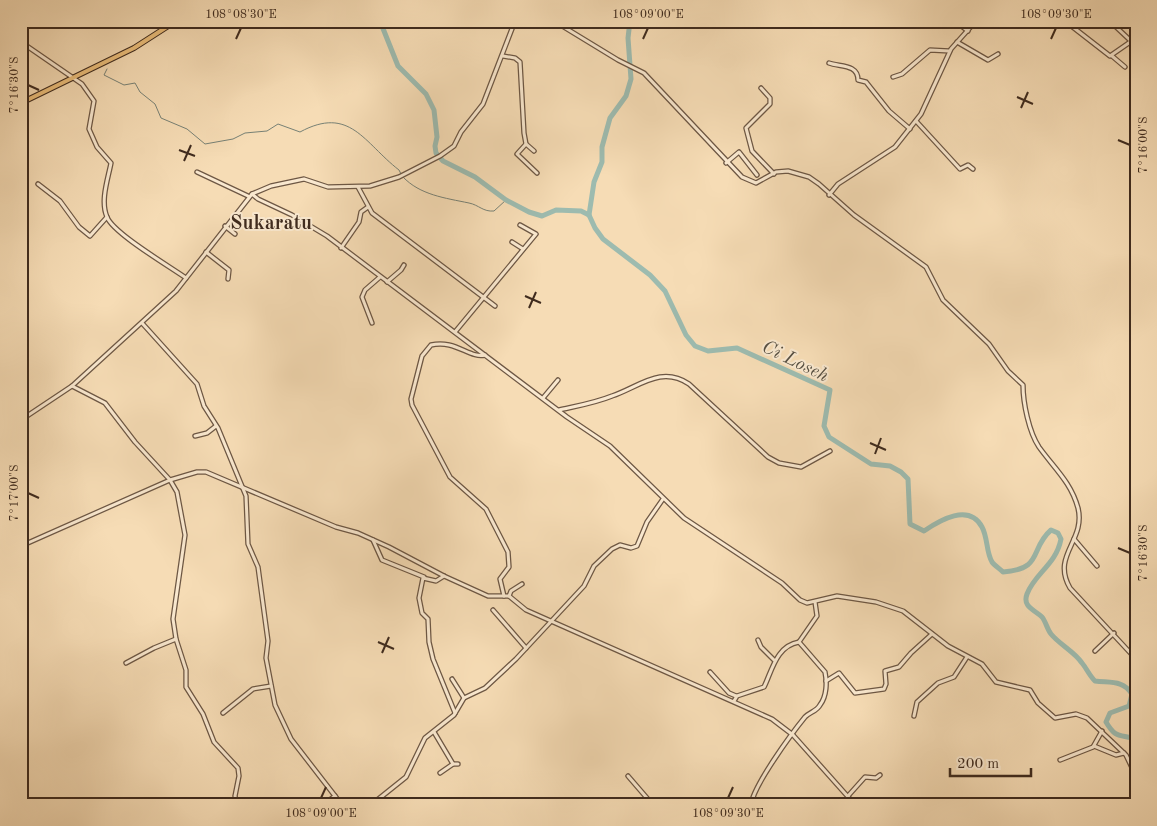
<svg xmlns="http://www.w3.org/2000/svg" width="1157" height="826" font-family="'Old Standard TT',serif">
	<rect width="100%" height="100%" fill="#f6dcb5"/>
	<filter id="stains"><feTurbulence type="fractalNoise" baseFrequency=".004" numOctaves="4"/><feColorMatrix values="0 0 0 0 .2 0 0 0 0 .09 0 0 0 0 .02 0 0 0 .5 -.17"/></filter>
	<radialGradient id="worn" r=".72"><stop offset=".6" stop-color="#630" stop-opacity="0"/><stop offset="1" stop-color="#630" stop-opacity=".3"/></radialGradient>
	<g fill="none" stroke-linecap="round" stroke-linejoin="round">
		<g stroke="#778175" stroke-width="1">
			<path d="M107,69l-3,6 20,10 11,-2 5,9 15,12 6,14 26,11 18,15 28,-5 12,-6 22,-2 11,-7 22,8c50,-27 64,11 99,38l2,4"/>
			<path d="M403,177c17,18 42,21 66,26 10,2 14,9 25,8l12,-11"/>
		</g>
		<g stroke="#9dbbaf" stroke-width="5">
			<path d="M380,21l18,45 28,28 8,16 3,27 -2,9 1,7 7,8 32,16 31,23 23,12 13,4 14,-6 25,1 8,4 6,13 8,11 47,36 15,16 21,44 9,11 13,5 29,-3 93,42 -6,36 5,11 42,27 19,2 11,6 7,7 2,45 14,7c16,-11 45,-28 58,-4 6,11 4,25 10,35 2,3 8,7 11,10 41,-3 26,-23 48,-42l7,3 3,6c-5,26 -26,34 -34,55 -5,13 8,16 15,23 4,5 5,12 9,17 9,11 23,17 31,29 5,6 7,12 13,18 16,2 28,-1 37,13l-3,12 -19,7 -4,9c10,17 13,12 30,17"/>
			<polyline points="589,215 594,182 602,162 602,147 610,118 626,96 631,79 628,38 630,21"/>
		</g>
		<g stroke="#6d5744" stroke-width="5.5">
			<g id="minor">
				<path d="M554,21l64,39 26,13 98,104 14,6 20,-11 12,-1 21,6 10,7 35,31 72,52 17,33 46,44 19,27 15,14c0,18 6,47 16,62 15,21 32,35 39,61 8,33 -27,47 -8,80l66,71"/>
				<polyline points="955,21 968,31"/>
				<polyline points="1065,21 1110,56 1136,38"/>
				<polyline points="1115,26 1131,41"/>
				<polyline points="21,28 22,21"/>
				<path d="M21,42l61,42 12,17 -5,28 8,18 14,16c-3,16 -11,38 -4,54 6,16 62,49 79,61"/>
				<polyline points="957,42 988,60 998,54"/>
				<polyline points="503,56 515,58 520,62 524,133 526,144 534,151"/>
				<polyline points="1112,56 1125,67"/>
				<path d="M829,63c11,4 29,1 29,17l8,2 23,29 21,18"/>
				<polyline points="893,77 902,74 930,50 949,51"/>
				<polyline points="761,88 770,98 770,104 746,128 752,151 774,174"/>
				<polyline points="916,121 960,169 968,165 973,169"/>
				<polyline points="526,144 517,154 537,173"/>
				<polyline points="726,163 739,152 757,175"/>
				<polyline points="197,172 248,196"/>
				<polyline points="38,184 60,201 79,227 90,236 107,217"/>
				<polyline points="358,187 372,213 495,306"/>
				<polyline points="252,194 258,199 292,215 327,236 567,417 610,446 684,518 782,583 800,600 807,603 837,596 876,602 903,611 948,646 982,664 996,682 1030,690 1038,703 1055,718 1076,714 1087,718 1126,755 1136,776"/>
				<polyline points="829,195 838,184 895,147 921,114 951,49 976,21"/>
				<polyline points="225,226 235,234"/>
				<polyline points="512,242 523,249"/>
				<polyline points="341,248 359,222 361,212 368,207"/>
				<polyline points="206,252 229,270 228,279"/>
				<polyline points="387,282 401,270 404,265"/>
				<polyline points="142,323 197,384 204,406 218,428 246,496 248,544 258,567 268,641 266,658 275,705 291,739 342,805"/>
				<polyline points="372,323 362,297 365,290 380,277"/>
				<polyline points="455,332 536,234 520,225"/>
				<path d="M485,355c-15,4 -30,-16 -54,-10l-9,11 -11,43 1,6 38,72 36,32 22,43 1,15 -9,12 4,17"/>
				<polyline points="72,386 105,403 135,442 170,480 177,492 185,535 173,619 176,639 186,670 186,687 203,714 214,742 238,768 239,776 235,796 237,805"/>
				<polyline points="543,398 558,380"/>
				<path d="M559,410c18,-4 36,-7 53,-14 27,-9 49,-31 77,-12l79,73 11,6 22,4 29,-16"/>
				<polyline points="21,420 72,386 176,291 252,194 271,186 304,179 328,187 370,186 399,177 440,156 454,146 461,132 483,104 515,21"/>
				<polyline points="195,436 207,433 216,426"/>
				<polyline points="1074,539 1097,566"/>
				<polyline points="373,540 382,560 424,577"/>
				<polyline points="21,546 170,480 197,472 206,472 336,527 358,533 389,547 444,576 488,596 509,596 526,610 772,719 793,735 850,799 858,805"/>
				<polyline points="444,576 436,581 423,578 419,598 422,613 428,619 429,642 433,659 455,713"/>
				<polyline points="509,596 511,591 522,584"/>
				<polyline points="493,610 526,648"/>
				<polyline points="758,640 761,647 774,660"/>
				<polyline points="1095,651 1114,633"/>
				<polyline points="126,663 154,648 176,639"/>
				<polyline points="710,672 729,693 736,696"/>
				<polyline points="452,679 464,698"/>
				<polyline points="826,681 839,673 855,693 884,689 886,684 885,671 899,667 911,653 932,634"/>
				<path d="M734,701l3,-5 27,-9c8,-16 12,-41 35,-45"/>
				<polyline points="223,713 253,689 271,686"/>
				<polyline points="914,716 917,702 938,683 954,677 967,657"/>
				<polyline points="434,732 453,764"/>
				<polyline points="1094,746 1116,755 1124,753"/>
				<polyline points="1060,760 1093,747 1102,731"/>
				<polyline points="440,773 453,764 458,764"/>
				<polyline points="628,776 653,805"/>
				<polyline points="848,796 865,777 876,778 880,775"/>
				<polyline points="323,805 335,796"/>
				<polyline points="371,805 406,777 425,738 454,715 464,698 485,688 516,659 584,586 594,566 612,549 620,545 631,548 637,546 647,522 663,499"/>
				<path d="M751,805c2,-19 41,-72 54,-88 5,-5 12,-6 15,-12 7,-9 7,-23 5,-33l-26,-30 18,-26 -2,-14"/>
			</g>
		</g>
		<g stroke="#3f2b1e" stroke-width="6">
			<polyline id="major" points="21,103 134,48 176,21"/>
		</g>
		<use href="#minor" stroke="#f9e8cf" stroke-width="3"/>
		<use href="#major" stroke="#ebbe7a" stroke-width="4"/>
	</g>
	<path fill="none" stroke="#3f2b1e" stroke-width="2" d="M236,39l5,-11M643,39l5,-11M1051,39l5,-11M28,85l11,5M1017,97l16,7M1021,108l7,-16M1118,140l12,5M179,150l16,6M184,161l7,-16M525,296l16,7M529,308l7,-16M870,443l16,7M875,454l6,-16M28,493l11,5M1118,548l12,5M378,642l16,7M382,653l7,-16M321,798l5,-11M728,798l5,-11"/>
	<g text-anchor="middle" stroke-width="4" stroke-linejoin="round" paint-order="stroke">
		<g font-size="19" font-style="italic" fill="#564f42" stroke="#f9e8cf">
			<text transform="translate(796 360) rotate(26)" y="7">Ci Loseh</text>
		</g>
		<g font-size="20" font-weight="bold" fill="#3f2b1e" stroke="#f9e8cf">
			<text x="271" y="229">Sukaratu</text>
		</g>
	</g>
	<rect width="1157" height="826" fill="none" stroke="#f6dcb5" stroke-width="55"/>
	<path d="M950 768v8h81v-8" fill="none" stroke="#3f2b1e" stroke-width="2.5"/>
	<text x="957" y="768" font-size="15" fill="#3f2b1e" stroke="#f9e8cf" stroke-width="4" paint-order="stroke">200 m</text>
	<rect x="28" y="28" width="1102" height="770" fill="none" stroke="#3f2b1e" stroke-width="2"/>
	<g font-size="12" text-anchor="middle" fill="#3f2b1e">
		<text x="241" y="18">108°08'30"E</text>
		<text x="648" y="18">108°09'00"E</text>
		<text x="1056" y="18">108°09'30"E</text>
		<text transform="translate(14 85) rotate(-90)" y="4">7°16'30"S</text>
		<text transform="translate(1143 145) rotate(-90)" y="4">7°16'00"S</text>
		<text transform="translate(14 493) rotate(-90)" y="4">7°17'00"S</text>
		<text transform="translate(1143 553) rotate(-90)" y="4">7°16'30"S</text>
		<text x="321" y="817">108°09'00"E</text>
		<text x="728" y="817">108°09'30"E</text>
	</g>
	<rect width="100%" height="100%" filter="url(#stains)"/>
	<rect width="100%" height="100%" fill="url(#worn)"/>
</svg>
